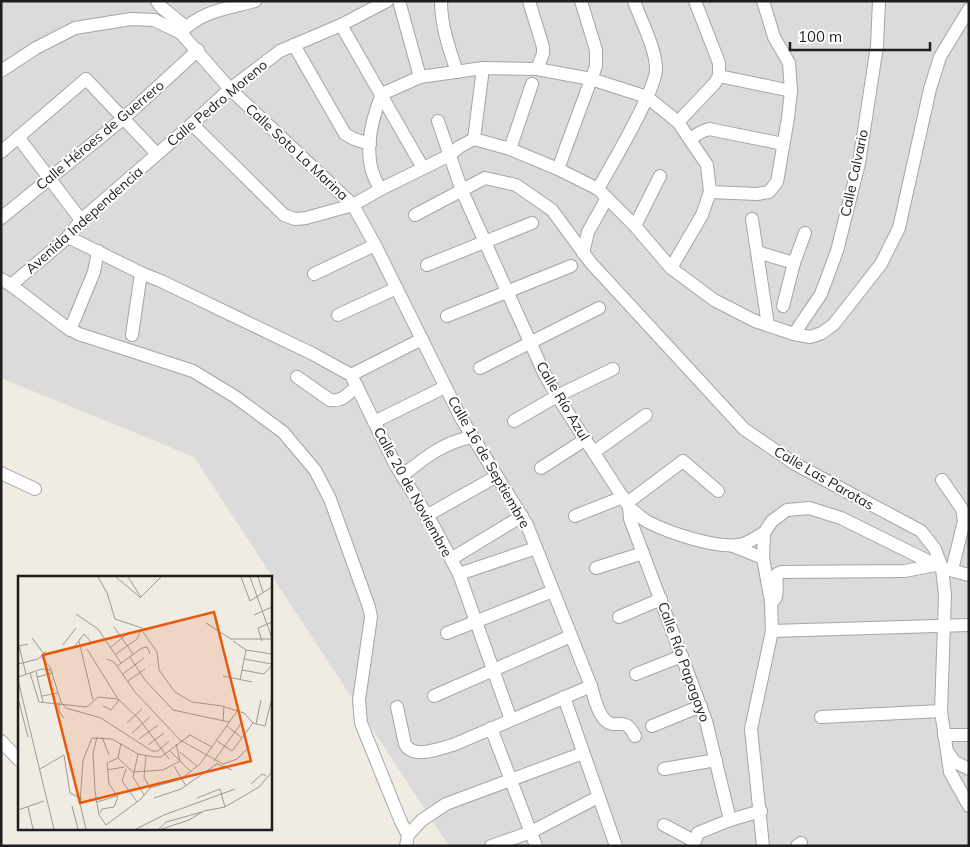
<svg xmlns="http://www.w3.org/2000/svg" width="970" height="847" font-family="Mulish,sans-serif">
	<rect width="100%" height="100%" fill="#f0ece4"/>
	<polygon fill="#dcdbdb" points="1,1 969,1 969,846 449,846 194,457 1,378"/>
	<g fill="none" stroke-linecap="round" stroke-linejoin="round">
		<g stroke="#a5a5a5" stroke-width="14">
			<g id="minor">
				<polyline points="157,1 160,6 186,27"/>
				<polyline points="399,1 420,77"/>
				<path d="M441,1c0,25 8,47 16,71"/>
				<polyline points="529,1 543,47 543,54 537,69"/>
				<polyline points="341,25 423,168"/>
				<path d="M181,33c18,-22 49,-25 74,-32"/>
				<polyline points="294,45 345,134 354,139 370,144"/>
				<path d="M1,71l35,-23 39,-20 56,-9 23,1 27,13 49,56 123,116 22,40 86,173 66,107 64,161c3,10 6,26 14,34 12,11 19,-6 30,16"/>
				<polyline points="719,76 791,91"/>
				<path d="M438,121l24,70 82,182 13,23 72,111c6,5 12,11 19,15 22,11 66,26 91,23 8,-1 17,-8 25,-12"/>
				<polyline points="678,122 715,83 719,76 719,63 695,1"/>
				<polyline points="192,124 284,215 295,219 306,218 353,205 381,189 450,155 459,147 474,139 510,149 558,169 598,189 635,226 671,268 714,300 755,321 794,334 810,337 822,333 834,324 881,264 899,228 930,89 940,57 969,9"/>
				<polyline points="18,137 81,220"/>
				<polyline points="474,139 483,68"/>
				<polyline points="690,139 701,132 709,129 783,144"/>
				<polyline points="510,149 532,84"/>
				<polyline points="1,152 86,79 157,154"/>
				<polyline points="558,169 596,66 596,50 581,1"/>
				<path d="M381,189c-20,-27 -11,-66 1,-95l38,-17 63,-9 54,1 54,10 56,18 31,25 29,43 3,27 -8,23 -31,53"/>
				<path d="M598,189c12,-22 60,-101 58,-122 -1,-20 -15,-46 -22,-66"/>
				<polyline points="710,192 757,194 769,192 777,182 788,118 791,91 789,63 774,37 763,1"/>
				<polyline points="415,215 485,178 516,185 552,210 591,263 744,429 795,464 921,531 935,549 942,568 945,595 941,711 950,772 969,806"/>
				<polyline points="1,218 124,118 198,50"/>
				<polyline points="752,219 768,325"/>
				<polyline points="635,226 660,176"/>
				<polyline points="68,237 141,273 161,281 313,354 351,375 395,464 434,527 459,574 511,720"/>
				<polyline points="757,252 794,263"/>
				<polyline points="583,253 588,232 607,198"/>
				<polyline points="427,265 532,223"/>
				<polyline points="314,274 375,245"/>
				<polyline points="1,279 11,285 66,327 79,334 193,371 234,396 283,432 315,470 330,499 369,607 371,617 359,700 361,723 401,822 408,835"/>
				<polyline points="11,285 61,243 68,237 81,220 192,124 230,89 280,51 341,25 387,1"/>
				<polyline points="783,306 794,263 805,233"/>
				<polyline points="338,315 397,288"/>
				<polyline points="447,316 571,266"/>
				<polyline points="70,330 94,272 98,251"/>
				<polyline points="794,334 821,294 837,251 859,163 877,46 879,1"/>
				<polyline points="132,335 141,273"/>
				<polyline points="480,368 599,308"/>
				<polyline points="351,375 422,339"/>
				<path d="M297,377l33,23c12,2 18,-6 27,-14"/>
				<polyline points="514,421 557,396 613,369"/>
				<polyline points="374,422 445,387"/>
				<polyline points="594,452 646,415"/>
				<polyline points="541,468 586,439"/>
				<polyline points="1,473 35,489"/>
				<path d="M402,476c22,-18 42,-34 70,-39"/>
				<polyline points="942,480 962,509 964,521 952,570"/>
				<polyline points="627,503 683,461 718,491"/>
				<polyline points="629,507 630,519 706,721 730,820"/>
				<polyline points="426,516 497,476"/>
				<polyline points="575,516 623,497"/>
				<polyline points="764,533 772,521 787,510 809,508 841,518 942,568 969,575"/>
				<polyline points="733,546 763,558"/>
				<polyline points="451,559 522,516"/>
				<polyline points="596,568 643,553"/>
				<polyline points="459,574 536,548"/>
				<path d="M775,599c4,-8 0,-17 2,-25l4,-2 124,-1 30,-6"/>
				<polyline points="619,617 661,599"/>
				<polyline points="772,631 969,625"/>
				<polyline points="447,633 553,591"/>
				<polyline points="636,674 682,656"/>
				<polyline points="434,696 571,636"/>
				<polyline points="564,697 616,846"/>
				<path d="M397,707l8,37c8,16 35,4 48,1l138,-59"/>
				<polyline points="821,717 941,711"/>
				<polyline points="652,726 701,706"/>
				<polyline points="491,728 536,846"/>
				<polyline points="944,735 969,735"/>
				<polyline points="1,741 19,760"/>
				<polyline points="948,753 955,762 969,769"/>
				<polyline points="664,769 716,760"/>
				<polyline points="664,825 694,841"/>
				<polyline points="406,846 408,835 422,820 446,804 583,753"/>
				<polyline points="491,846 531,832 598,797"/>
				<polyline points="693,846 698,833 730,820 761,811"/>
				<polyline points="763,846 751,729 772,631 771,602 763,558 764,533"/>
				<polyline points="797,846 801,843"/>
			</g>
		</g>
		<use href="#minor" stroke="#fff" stroke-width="12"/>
	</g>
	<g text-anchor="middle" stroke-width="4" stroke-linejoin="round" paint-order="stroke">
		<g font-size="14" fill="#1e1e1e" stroke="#fff">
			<text transform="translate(217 103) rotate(-40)" y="5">Calle Pedro Moreno</text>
			<text transform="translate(100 135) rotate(-40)" y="5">Calle Héroes de Guerrero</text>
			<text transform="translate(297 152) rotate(43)" y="5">Calle Soto La Marina</text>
			<text transform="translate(854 173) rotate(-78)" y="5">Calle Calvario</text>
			<text transform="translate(84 220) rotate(-42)" y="5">Avenida Independencia</text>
			<text transform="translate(563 401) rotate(59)" y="5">Calle Río Azul</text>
			<text transform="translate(489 462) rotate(60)" y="5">Calle 16 de Septiembre</text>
			<text transform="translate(824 478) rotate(30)" y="5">Calle Las Parotas</text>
			<text transform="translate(413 492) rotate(61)" y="5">Calle 20 de Noviembre</text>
			<text transform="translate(684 662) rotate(70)" y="5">Calle Río Papagayo</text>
		</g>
	</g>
	<g transform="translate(18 576)">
		<rect width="254" height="254" fill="#f0ece4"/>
		<path fill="none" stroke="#9c9a95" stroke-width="1" d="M80,1l9,16 8,26 27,9 -5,11 -21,15M98,1l25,21M110,1l13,20M223,1l9,24 22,-14M232,1l22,61M240,1l5,15M123,21l20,-20M58,38l22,15 23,34M236,39l18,-8M188,47l25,16h41M96,51l19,27M125,56l14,20 2,18 16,22 17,10 30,4 22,7 9,10M14,62l12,16M61,65l14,59M215,65l13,9 26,4M244,65l-4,-13 14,-6M45,69l13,-17M93,71l17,-14 15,-3M55,72l11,-14 8,9M69,73l31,50M23,81l9,10 11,35 5,6 35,10 51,33h6l11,-10M112,81l15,23 28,30 56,12M89,83l7,3 21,30 45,48 43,24 14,-5 13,-13M226,83l28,5M0,88l20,-5 8,-8M99,90l25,-18 5,-1 3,7M224,94l22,4 8,-9M18,96l7,30M12,97l9,29 48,5 11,-10 20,2 21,20 30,40M8,98l-7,-28 9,-2M105,98l21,-16M205,100l29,6M0,101l24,-8 9,1M19,101l16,-4M0,104l36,149M222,104l6,-30M110,105l17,-12M24,120l16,-3M1,126l9,35M41,126v9l5,7M85,130l8,4 8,-10M205,145l1,-15M109,147l15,-14M235,147l12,3 7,-28M238,148l5,-24M209,150l15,12M114,157l18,-16M79,161l-4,16 2,38 4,24 7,10 35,-26 9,-11 31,-9 19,-15 37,-53M84,161l7,18M121,163l19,-14M199,165l15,10 21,-28M130,169l16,-12M151,174l21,21M162,176l17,14M120,178l-5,23 11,18M128,180l-2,21 6,11M100,182l15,14 30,-2 17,-9 -4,-17M100,182l3,-15M196,185l28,-39M199,188l15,6M156,190l12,20M22,193l24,-14 6,38 12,6M108,193l-4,12 15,21M89,194l17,-3M233,208l11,-10 4,2M136,222l27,-9 37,-26M179,222l23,-9 5,18M79,226l20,-6M54,230l6,23M10,231l5,22M96,231l4,-10 -9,-13 -2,-21 11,-5M0,234l26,-9M82,237l2,-4 12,-2M68,253l-6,-25 3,-44 9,-22 20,1 26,15 17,3h6l29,-22 22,12M118,253l28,-14 71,-26M141,253l7,-7 36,-10M144,253l27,-9 15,-9 21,-4 34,-20 13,-15"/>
		<path fill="#e8590c" fill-opacity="0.15" stroke="#e8590c" stroke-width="2.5" d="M196,36l37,149 -171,42 -37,-148z"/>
		<rect width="254" height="254" fill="none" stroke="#1e1e1e" stroke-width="2.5"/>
	</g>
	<rect width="970" height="847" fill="none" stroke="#1e1e1e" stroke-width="5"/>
	<path d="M790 42v8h140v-8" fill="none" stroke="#1e1e1e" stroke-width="2.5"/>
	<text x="798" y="42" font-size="15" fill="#1e1e1e" stroke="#ffffff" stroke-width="4" paint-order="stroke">100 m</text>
</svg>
